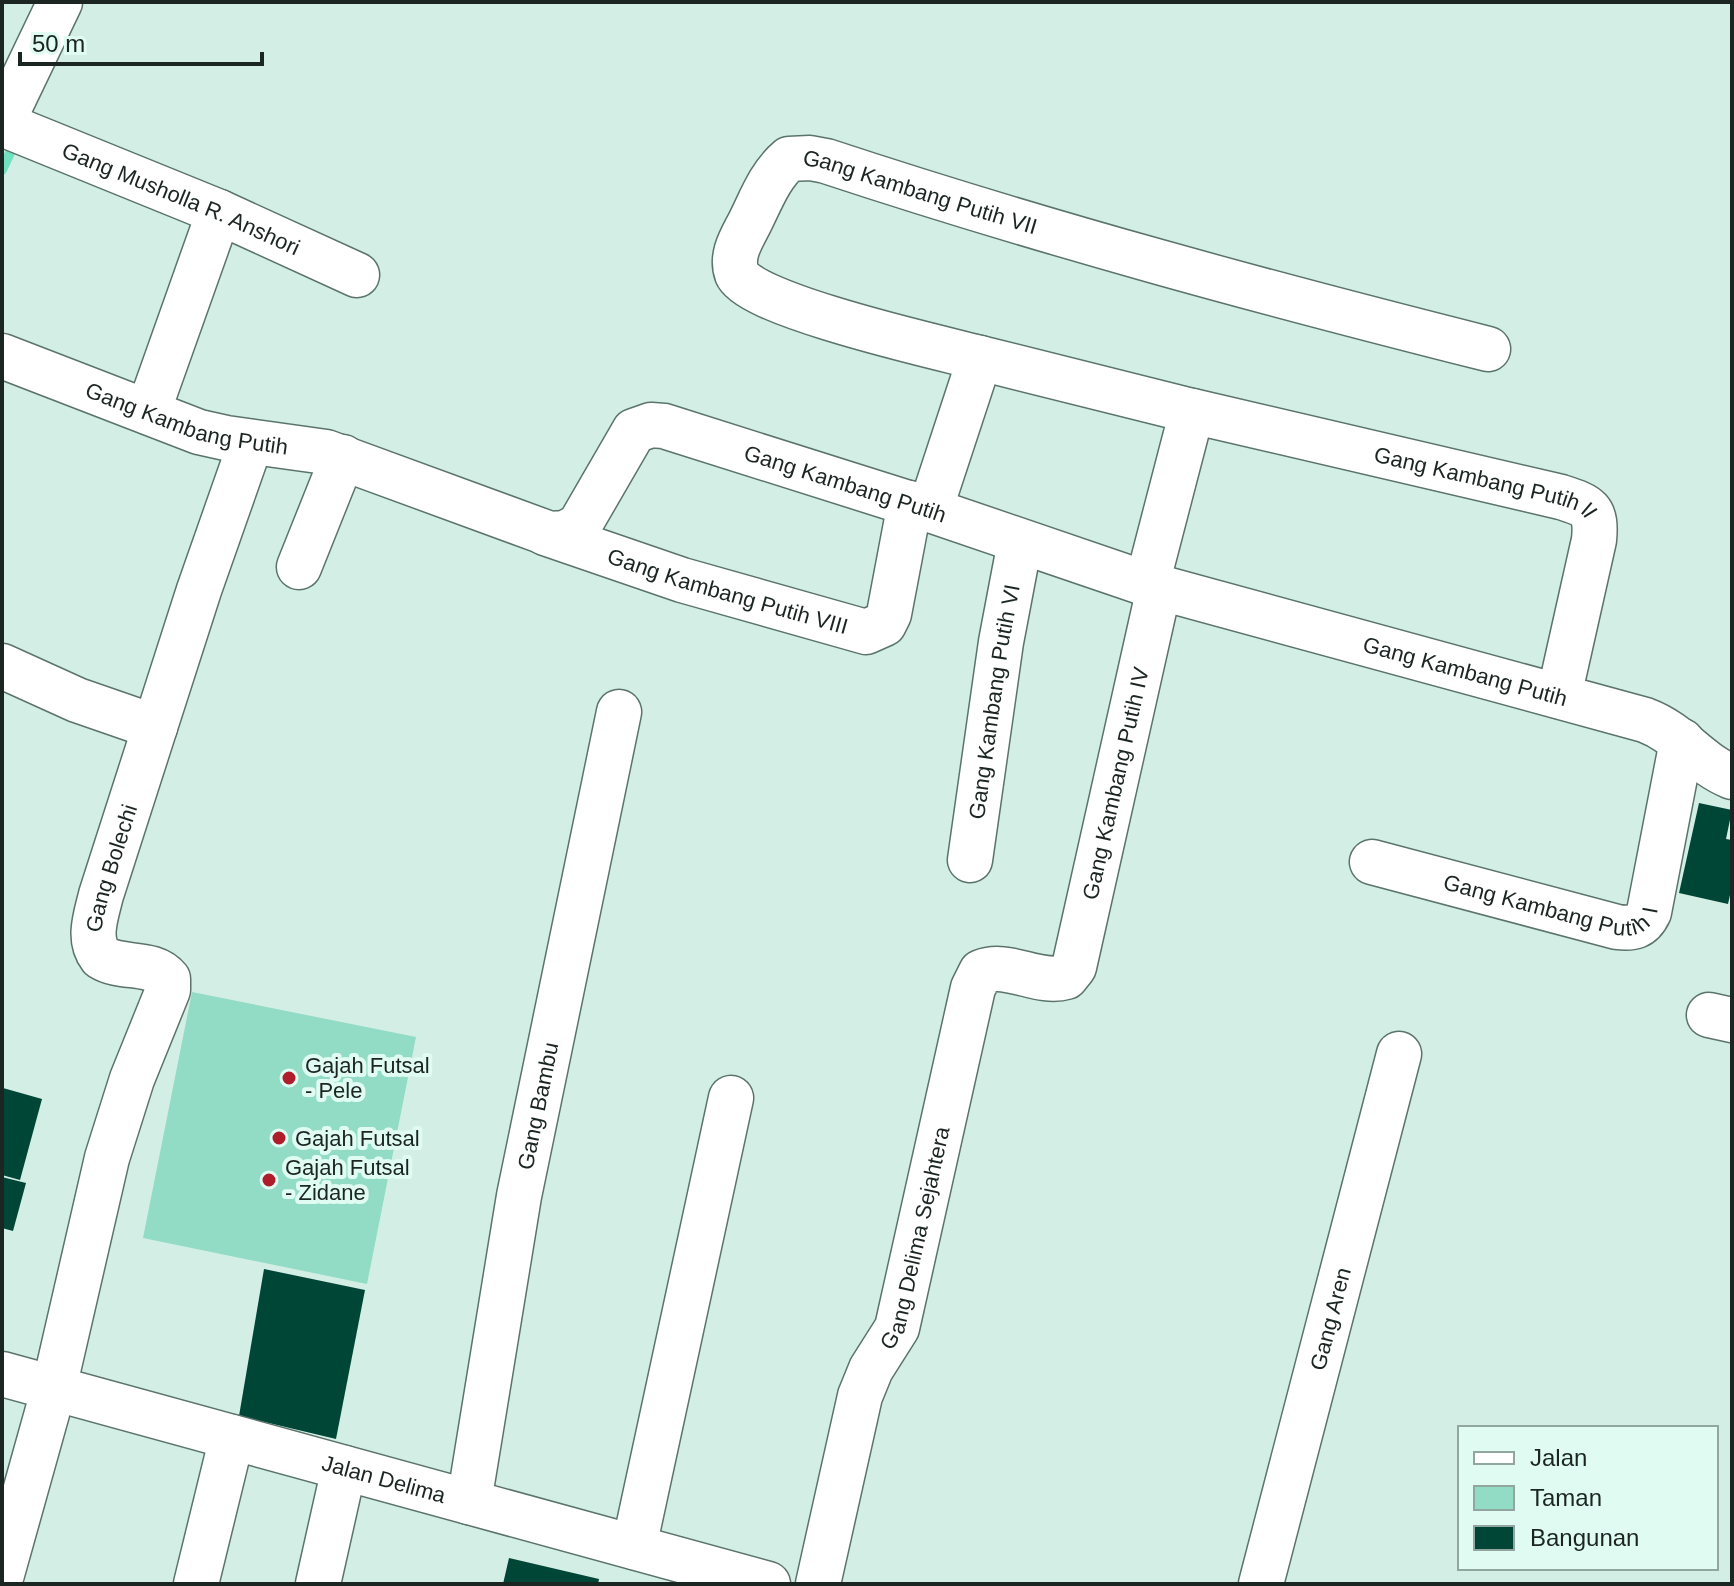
<svg xmlns="http://www.w3.org/2000/svg" width="1734" height="1586" font-family="Helvetica,sans-serif">
	<rect width="100%" height="100%" fill="#d3efe5"/>
	<polygon fill="#92dbc4" points="192,992 416,1037 367,1284 143,1238"/>
	<g fill="none" stroke-linecap="round" stroke-linejoin="round">
		<polyline stroke="#72e1c1" stroke-width="10" points="2,170 16,140"/>
	</g>
	<g fill="#004637">
		<polygon points="1699,803 1732,810 1726,839 1732,840 1732,886 1728,904 1679,893"/>
		<polygon points="3,1088 42,1099 20,1180 2,1175"/>
		<polygon points="2,1177 26,1183 13,1231 2,1228"/>
		<polygon points="264,1269 365,1290 336,1439 239,1416"/>
		<polygon points="509,1558 599,1579 598,1584 503,1584"/>
	</g>
	<g fill="none" stroke-linecap="round" stroke-linejoin="round">
		<g stroke="#5b746b" stroke-width="47">
			<g id="minor">
				<polyline points="2,123 60,2"/>
				<path id="s1" d="M2,124l217,88 138,63"/>
				<path id="s2" d="M2,356l197,76 27,6 100,14 224,82 15,-1 14,-7 55,-95 17,-6 13,1 266,84 217,74 498,136c37,14 51,42 87,57"/>
				<polyline points="980,358 1192,411 1147,584"/>
				<path id="s3" d="M1192,411l369,86c28,9 36,12 33,43l-35,156"/>
				<polyline points="148,412 219,212"/>
				<path id="s4" d="M930,510l50,-152c-39,-10 -230,-53 -243,-84 -7,-19 5,-36 13,-52 11,-22 20,-47 39,-63l21,-1 16,3c218,72 440,132 662,188"/>
				<path id="s5" d="M545,533l137,47 184,52 18,-8 5,-10 21,-111"/>
				<polyline points="299,567 343,457"/>
				<polyline points="2,666 77,700 155,727"/>
				<path id="s6" d="M970,860l31,-218 19,-100"/>
				<path id="s7" d="M1372,862l245,65c16,2 25,0 32,-15l33,-171"/>
				<polyline points="1709,1015 1732,1020"/>
				<path id="s8" d="M2,1374l766,210"/>
				<path id="s9" d="M469,1502l50,-306 100,-484"/>
				<polyline points="634,1547 731,1098"/>
				<path id="s10" d="M2,1574l52,-186 53,-230 25,-79 36,-89v-11c-15,-19 -47,-9 -67,-22 -14,-18 -5,-41 0,-62l98,-305 52,-148"/>
				<polyline points="196,1584 232,1437"/>
				<polyline points="318,1584 344,1468"/>
				<path id="s11" d="M818,1584l42,-188 11,-27 26,-41 76,-340 8,-16c27,-11 57,13 85,5l8,-10 85,-379"/>
				<path id="s12" d="M1261,1584l138,-530"/>
			</g>
		</g>
		<use href="#minor" stroke="#fff" stroke-width="44"/>
	</g>
	<g fill="#af1c2c" stroke="#e0fcf2" stroke-width="3">
		<circle cx="289" cy="1078" r="8"/>
		<circle cx="279" cy="1138" r="8"/>
		<circle cx="269" cy="1180" r="8"/>
	</g>
	<g text-anchor="middle" stroke-width="8" stroke-linejoin="round" paint-order="stroke">
		<g font-size="22" fill="#1b2521" stroke="#e0fcf2">
			<text dy="8" stroke="none"><textPath href="#s4" startOffset="686">Gang Kambang Putih VII</textPath></text>
			<text dy="8" stroke="none"><textPath href="#s1" startOffset="194">Gang Musholla R. Anshori</textPath></text>
			<text dy="8" stroke="none"><textPath href="#s2" startOffset="196">Gang Kambang Putih</textPath></text>
			<text dy="8" stroke="none"><textPath href="#s2" startOffset="940">Gang Kambang Putih</textPath></text>
			<text dy="8" stroke="none"><textPath href="#s3" startOffset="302">Gang Kambang Putih II</textPath></text>
			<text dy="8" stroke="none"><textPath href="#s5" startOffset="192">Gang Kambang Putih VIII</textPath></text>
			<text dy="8" stroke="none"><textPath href="#s2" startOffset="1588">Gang Kambang Putih</textPath></text>
			<text dy="8" stroke="none"><textPath href="#s6" startOffset="160">Gang Kambang Putih VI</textPath></text>
			<text dy="8" stroke="none"><textPath href="#s11" startOffset="924">Gang Kambang Putih IV</textPath></text>
			<text dy="8" stroke="none"><textPath href="#s10" startOffset="784">Gang Bolechi</textPath></text>
			<text dy="8" stroke="none"><textPath href="#s7" startOffset="186">Gang Kambang Putih I</textPath></text>
			<text dy="8" stroke="none"><textPath href="#s9" startOffset="402">Gang Bambu</textPath></text>
			<text dy="8" stroke="none"><textPath href="#s11" startOffset="362">Gang Delima Sejahtera</textPath></text>
			<text dy="8" stroke="none"><textPath href="#s12" startOffset="274">Gang Aren</textPath></text>
			<text dy="8" stroke="none"><textPath href="#s8" startOffset="396">Jalan Delima</textPath></text>
		</g>
		<g font-size="22" fill="#1b2521" stroke="#e0fcf2" text-anchor="start">
			<text x="305" y="1073">Gajah Futsal<tspan x="305" dy="25">- Pele</tspan></text>
			<text x="295" y="1146">Gajah Futsal</text>
			<text x="285" y="1175">Gajah Futsal<tspan x="285" dy="25">- Zidane</tspan></text>
		</g>
	</g>
	<rect width="1734" height="1586" fill="none" stroke="#1b2521" stroke-width="8"/>
	<rect x="1458" y="1426" width="260" height="144" fill="#e0fcf2" stroke="#91a69e" stroke-width="2"/>
	<rect x="1474" y="1452" width="40" height="12" fill="#ffffff" stroke="#91a69e" stroke-width="2"/>
	<text x="1530" y="1466" font-size="24" fill="#1b2521">Jalan</text>
	<rect x="1474" y="1486" width="40" height="24" fill="#92dbc4" stroke="#91a69e" stroke-width="2"/>
	<text x="1530" y="1506" font-size="24" fill="#1b2521">Taman</text>
	<rect x="1474" y="1526" width="40" height="24" fill="#004637" stroke="#91a69e" stroke-width="2"/>
	<text x="1530" y="1546" font-size="24" fill="#1b2521">Bangunan</text>
	<path d="M20 52v12h242v-12" fill="none" stroke="#1b2521" stroke-width="4"/>
	<text x="32" y="52" font-size="24" fill="#1b2521" stroke="#e0fcf2" stroke-width="6" paint-order="stroke">50 m</text>
</svg>
